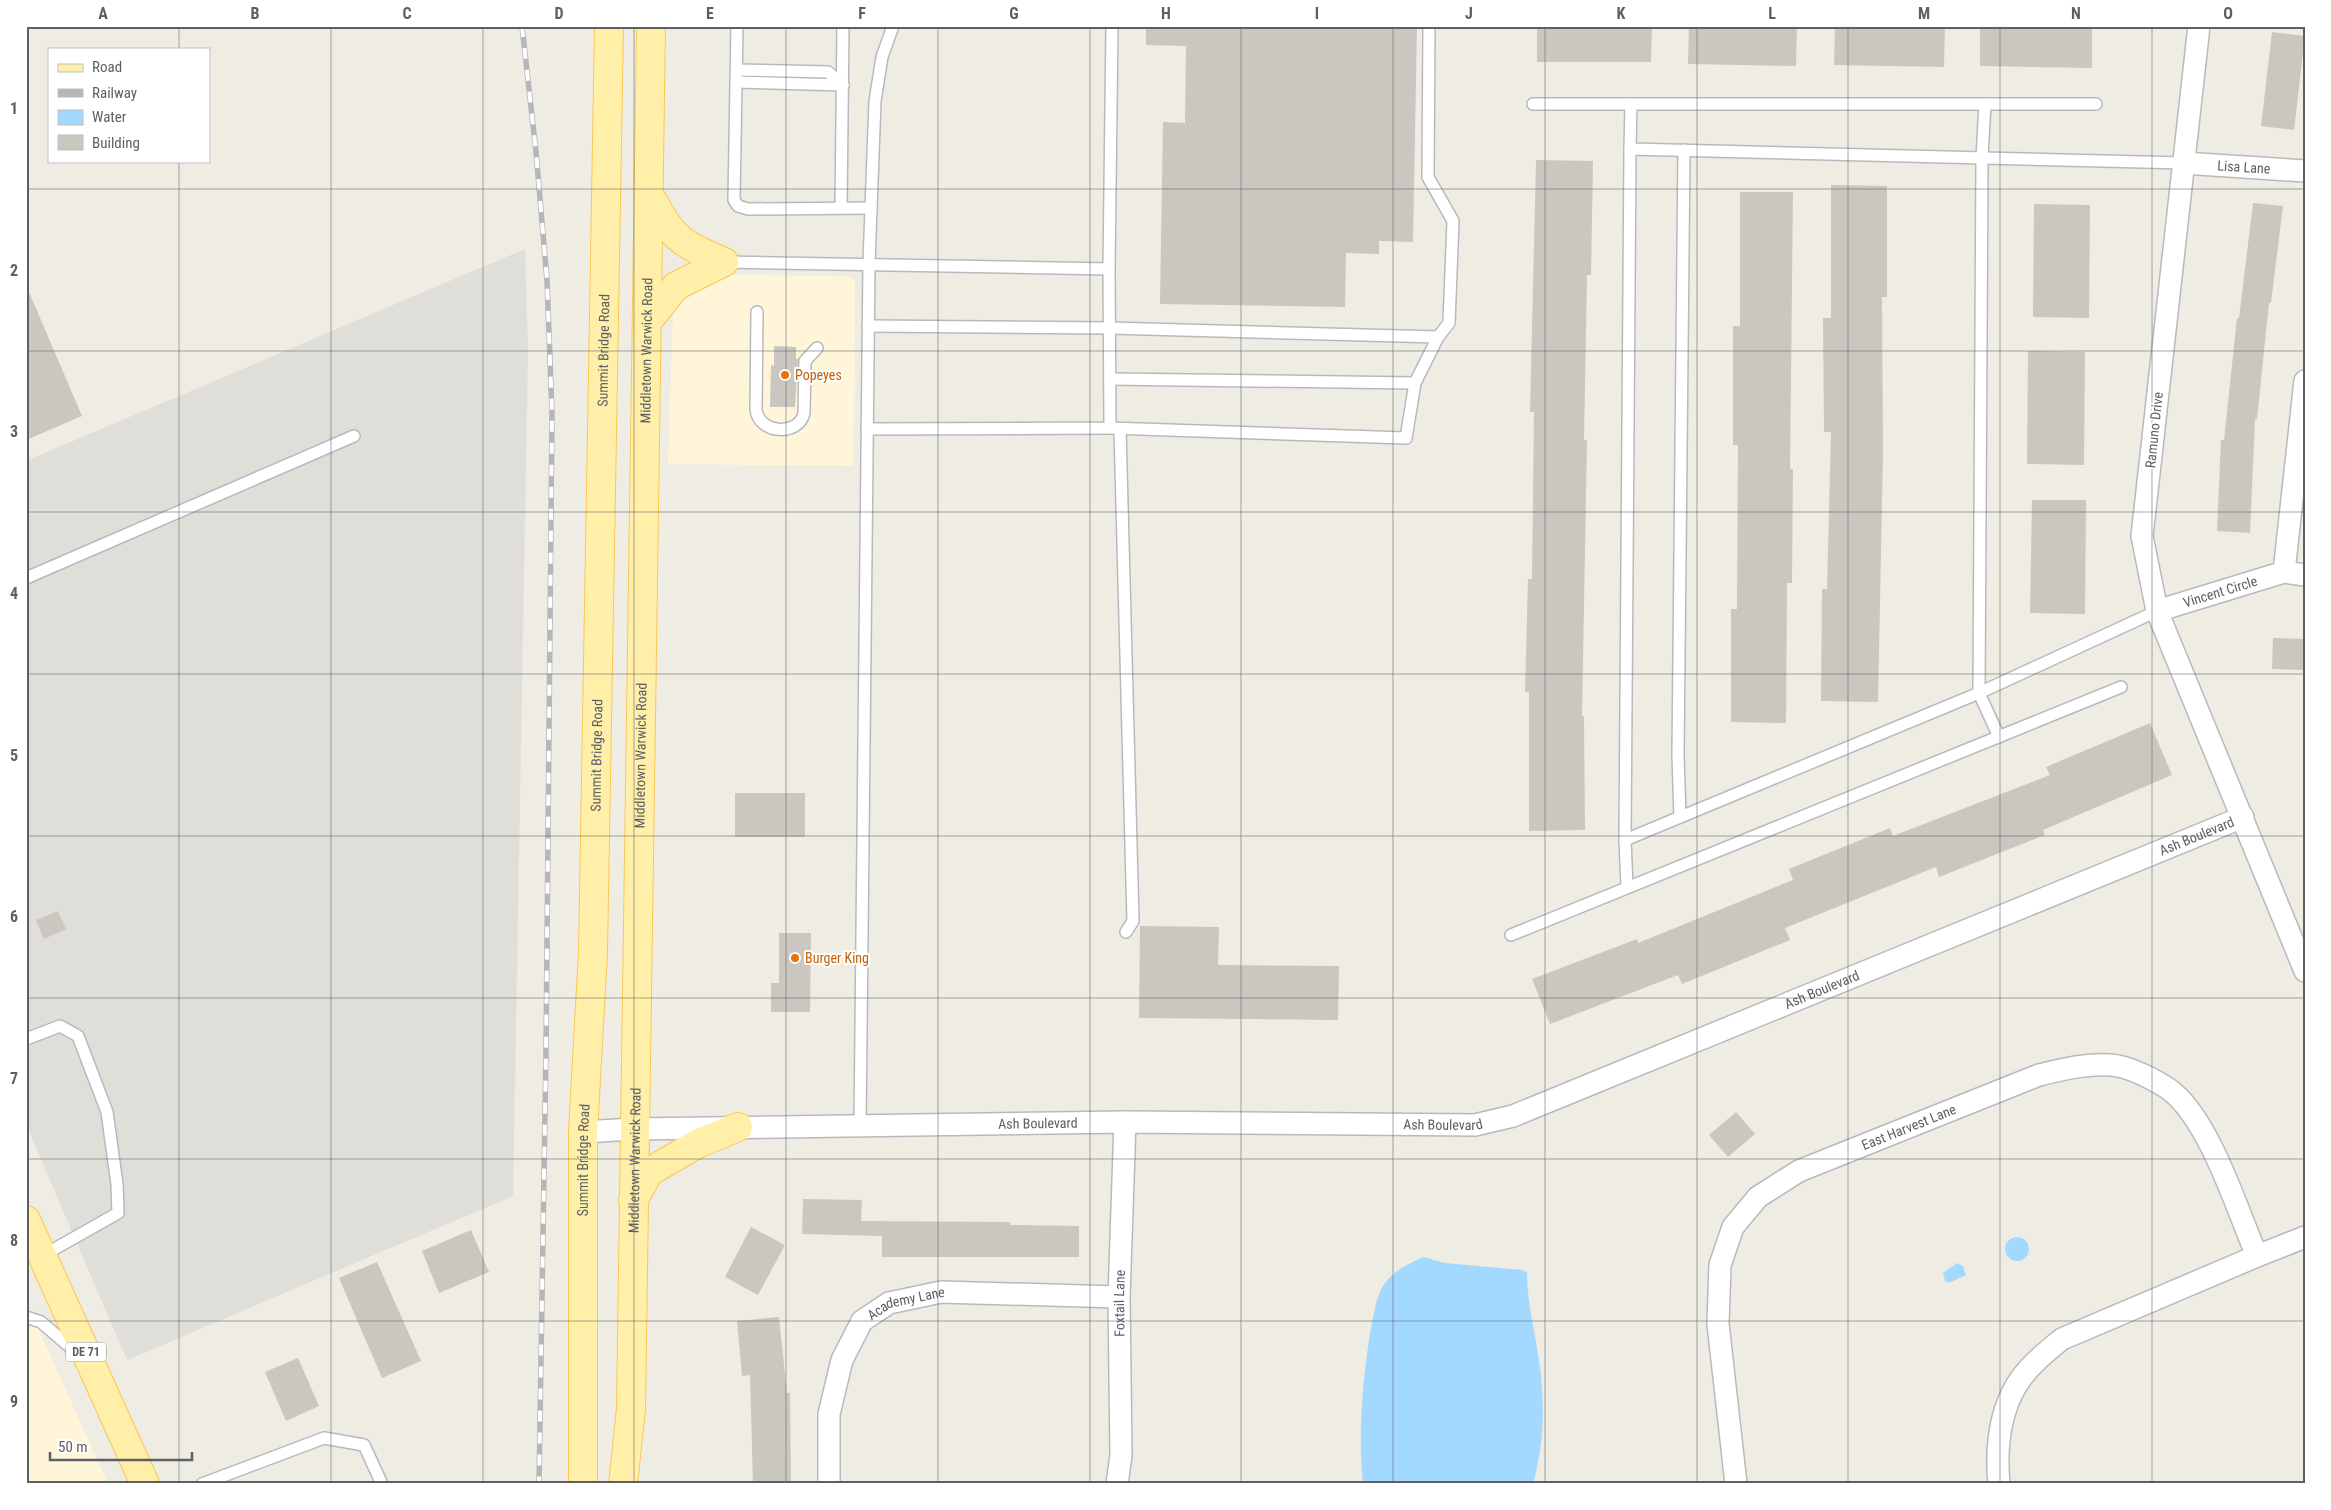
<svg xmlns="http://www.w3.org/2000/svg" width="2331" height="1510" font-family="'Roboto Condensed',sans-serif">
	<rect width="100%" height="100%" fill="#efece3"/>
	<g fill="#fff5d9">
		<polygon points="720,275 843,276 855,279 854,466 668,464 673,312 680,297"/>
		<polygon points="26,1301 108,1484 26,1484"/>
	</g>
	<polygon fill="#e0ded8" points="525,249 528,351 513,1196 127,1360 26,1124 26,461"/>
	<g fill="#a4d9ff">
		<circle cx="2017" cy="1249" r="12"/>
		<path d="M1423,1257l22,6 77,7 5,2c0,32 9,63 13,95 5,42 4,76 -7,117h-170c-5,-51 -1,-100 7,-150 3,-15 5,-35 13,-48 9,-15 24,-21 40,-29z"/>
		<polygon points="1957,1263 1963,1266 1966,1275 1949,1283 1945,1281 1943,1273"/>
	</g>
	<g fill="#cac7c0">
		<polygon points="1146,26 1417,26 1413,242 1379,241 1379,254 1346,253 1345,307 1160,304 1163,122 1185,123 1186,46 1146,45"/>
		<polygon points="1537,26 1652,26 1651,62 1537,62"/>
		<polygon points="1689,26 1797,26 1796,66 1688,64"/>
		<polygon points="1835,26 1945,26 1944,67 1834,65"/>
		<polygon points="1980,26 2092,26 2092,68 1980,66"/>
		<polygon points="2272,32 2305,36 2294,130 2261,126"/>
		<polygon points="1536,160 1593,161 1591,275 1587,275 1584,440 1587,440 1582,716 1584,716 1585,830 1529,831 1529,692 1525,692 1528,579 1532,579 1534,412 1530,412"/>
		<polygon points="1831,185 1887,186 1887,297 1882,297 1883,453 1878,702 1821,701 1822,589 1827,589 1831,432 1824,432 1823,318 1831,318"/>
		<polygon points="1740,192 1793,192 1790,469 1793,469 1792,583 1787,583 1786,723 1731,722 1731,609 1737,609 1738,445 1733,445 1733,326 1740,326"/>
		<polygon points="2253,203 2283,206 2271,303 2269,303 2257,419 2255,419 2250,533 2217,531 2221,440 2224,440 2237,318 2239,318"/>
		<polygon points="2034,204 2090,205 2089,318 2033,317"/>
		<polygon points="26,285 82,416 26,440"/>
		<polygon points="774,346 796,347 796,359 798,359 795,407 770,407 771,365 774,366"/>
		<polygon points="2028,351 2085,352 2084,465 2027,464"/>
		<polygon points="2032,500 2086,500 2085,614 2030,613"/>
		<polygon points="2273,638 2305,639 2305,670 2272,669"/>
		<polygon points="2150,723 2172,775 2043,830 2045,835 1939,877 1936,867 1785,928 1790,940 1682,984 1678,975 1550,1024 1532,979 1637,939 1638,943 1793,880 1789,869 1890,828 1893,836 2050,775 2046,767"/>
		<rect x="735" y="793" width="70" height="44"/>
		<polygon points="58,911 66,929 44,939 36,920"/>
		<polygon points="1140,926 1219,927 1218,965 1339,966 1338,1020 1139,1018"/>
		<polygon points="779,933 811,933 810,1012 771,1012 771,983 779,983"/>
		<polygon points="1736,1112 1755,1134 1728,1157 1709,1135"/>
		<polygon points="803,1199 862,1200 861,1221 1010,1222 1010,1225 1079,1226 1079,1257 882,1257 882,1236 802,1234"/>
		<polygon points="751,1227 785,1245 758,1295 725,1277"/>
		<polygon points="471,1230 489,1272 439,1293 422,1251"/>
		<polygon points="377,1262 421,1361 382,1378 339,1278"/>
		<polygon points="779,1317 787,1393 790,1393 791,1484 753,1484 750,1375 742,1376 737,1321"/>
		<polygon points="298,1358 319,1406 286,1421 265,1372"/>
	</g>
	<g fill="none" stroke-linecap="round" stroke-linejoin="round">
		<g stroke="#b6babe" stroke-width="14">
			<g id="service">
				<polyline points="737,26 734,200 738,206 748,209 871,208"/>
				<polyline points="737,70 828,72 843,85"/>
				<polyline points="736,82 843,85"/>
				<polyline points="1533,104 2096,104"/>
				<polyline points="1631,104 1630,149 2183,163"/>
				<polyline points="1985,104 1982,158 1979,693 1999,737"/>
				<polyline points="841,208 843,26"/>
				<polyline points="724,262 1109,269 1112,26"/>
				<path d="M757,312l-1,97c2,25 43,28 48,4l1,-52 12,-13"/>
				<polyline points="868,326 1110,328 1438,337 1449,323 1453,221 1428,177 1429,26"/>
				<polyline points="1110,379 1415,383"/>
				<polyline points="1110,428 1406,438 1415,383 1438,337"/>
				<polyline points="867,429 1110,428 1109,269"/>
				<polyline points="1120,429 1133,921 1126,932"/>
				<polyline points="26,578 354,436"/>
				<polyline points="1680,817 1678,755 1684,150"/>
				<polyline points="1625,840 1979,693 2157,611"/>
				<polyline points="1627,887 1625,840 1630,149"/>
				<polyline points="1511,935 2121,687"/>
				<polyline points="26,1039 60,1026 78,1036 107,1112 117,1184 118,1213 42,1256"/>
				<polyline points="860,1126 869,263 875,101 882,57 893,26"/>
				<polyline points="26,1317 41,1322 77,1353"/>
				<polyline points="202,1484 324,1438 364,1445 382,1484"/>
			</g>
		</g>
		<g stroke="#b6babe" stroke-width="24">
			<g id="minor">
				<polyline points="2199,26 2142,536 2157,611 2305,971"/>
				<path id="s1" d="M2183,163l122,8"/>
				<polyline points="2284,572 2305,381"/>
				<path id="s2" d="M2157,611l127,-39 21,3"/>
				<path id="s3" d="M583,1132l50,-3 492,-7 350,3 38,-9 730,-299"/>
				<polyline points="2257,1256 2305,1237"/>
				<path id="s4" d="M829,1484v-70l13,-54 20,-39 27,-18 52,-11 178,5"/>
				<path id="s5" d="M1117,1484l4,-29 -2,-158 6,-175"/>
				<path id="s6" d="M1736,1484l-18,-160 2,-59 13,-38 25,-30 41,-26 240,-96c25,-6 52,-13 79,-9 16,3 49,19 60,31 35,35 59,112 79,159l-195,83c-17,14 -35,28 -46,47 -17,29 -20,66 -17,98"/>
			</g>
		</g>
		<g stroke="#fac752" stroke-width="30">
			<g id="primary">
				<path d="M649,194c25,45 27,47 75,68"/>
				<polyline points="647,322 676,286 724,262"/>
				<polyline points="633,1201 649,1172 697,1144 738,1127"/>
				<polyline points="26,1220 145,1484"/>
				<path id="s7" d="M583,1484v-352l10,-179 16,-927"/>
				<path id="s8" d="M623,1484l8,-75 20,-1383"/>
			</g>
		</g>
		<use href="#service" stroke="#fff" stroke-width="11"/>
		<use href="#minor" stroke="#fff" stroke-width="21"/>
		<use href="#primary" stroke="#ffefa9" stroke-width="28"/>
		<g stroke="#b5b6b6" stroke-width="5.5">
			<polyline id="rail" points="522,26 536,152 547,280 552,413 546,1051 539,1484"/>
		</g>
		<use href="#rail" stroke="#fff" stroke-width="4" stroke-dasharray="11" stroke-linecap="butt"/>
	</g>
	<path fill="none" stroke="#5c6065" stroke-width="1" stroke-opacity="0.55" d="M179,26v23M331,26v1458M483,26v1458M634,26v1458M786,26v1458M938,26v1458M1090,26v1458M1241,26v1458M1393,26v1458M1545,26v1458M1697,26v1458M1848,26v1458M2000,26v1458M2152,26v1458M179,161v1323M26,189h2279M26,351h2279M26,512h2279M26,674h2279M26,836h2279M26,998h2279M26,1159h2279M26,1321h2279"/>
	<g fill="#e8710a" stroke="#fff" stroke-width="2">
		<circle cx="785" cy="375" r="5"/>
		<circle cx="795" cy="958" r="5"/>
	</g>
	<g text-anchor="middle" stroke-width="4" stroke-linejoin="round" paint-order="stroke">
		<rect fill="#fff" stroke="#8d9093" stroke-width="1" x="66" y="1342.5" width="40" height="19" rx="4"/>
		<g font-size="12" font-weight="bold" fill="#5c6065">
			<text x="86" y="1356">DE 71</text>
		</g>
		<g font-size="14" fill="#5c6065" stroke="#fff">
			<text dy="5" stroke="none"><textPath href="#s1" startOffset="61">Lisa Lane</textPath></text>
			<text dy="5" stroke="none"><textPath href="#s7" startOffset="1134">Summit Bridge Road</textPath></text>
			<text dy="5" stroke="none"><textPath href="#s8" startOffset="1134">Middletown Warwick Road</textPath></text>
			<text transform="translate(2154 430) rotate(-84)" y="5">Ramuno Drive</text>
			<text dy="5" stroke="none"><textPath href="#s2" startOffset="66">Vincent Circle</textPath></text>
			<text dy="5" stroke="none"><textPath href="#s7" startOffset="729">Summit Bridge Road</textPath></text>
			<text dy="5" stroke="none"><textPath href="#s8" startOffset="729">Middletown Warwick Road</textPath></text>
			<text dy="5" stroke="none"><textPath href="#s3" startOffset="1670">Ash Boulevard</textPath></text>
			<text dy="5" stroke="none"><textPath href="#s3" startOffset="1265">Ash Boulevard</textPath></text>
			<text dy="5" stroke="none"><textPath href="#s3" startOffset="455">Ash Boulevard</textPath></text>
			<text dy="5" stroke="none"><textPath href="#s3" startOffset="860">Ash Boulevard</textPath></text>
			<text dy="5" stroke="none"><textPath href="#s6" startOffset="466">East Harvest Lane</textPath></text>
			<text dy="5" stroke="none"><textPath href="#s7" startOffset="324">Summit Bridge Road</textPath></text>
			<text dy="5" stroke="none"><textPath href="#s8" startOffset="324">Middletown Warwick Road</textPath></text>
			<text dy="5" stroke="none"><textPath href="#s5" startOffset="181">Foxtail Lane</textPath></text>
			<text dy="5" stroke="none"><textPath href="#s4" startOffset="218">Academy Lane</textPath></text>
		</g>
		<g font-size="14" fill="#c56008" stroke="#fff" text-anchor="start">
			<text x="795" y="380">Popeyes</text>
			<text x="805" y="963">Burger King</text>
		</g>
	</g>
	<rect width="2331" height="1510" fill="none" stroke="#ffffff" stroke-width="55"/>
	<rect x="48" y="48" width="162" height="115" fill="#ffffff" stroke="#bebfc1"/>
	<rect x="58" y="64" width="25" height="8" fill="#ffefa9" stroke="#bebfc1"/>
	<text x="92" y="72" font-size="15" fill="#5c6065">Road</text>
	<rect x="58" y="89" width="25" height="8" fill="#b5b6b6" stroke="#bebfc1"/>
	<text x="92" y="98" font-size="15" fill="#5c6065">Railway</text>
	<rect x="58" y="110" width="25" height="15" fill="#a4d9ff" stroke="#bebfc1"/>
	<text x="92" y="122" font-size="15" fill="#5c6065">Water</text>
	<rect x="58" y="135" width="25" height="15" fill="#cac7c0" stroke="#bebfc1"/>
	<text x="92" y="148" font-size="15" fill="#5c6065">Building</text>
	<path d="M50 1452v8h142v-8" fill="none" stroke="#5c6065" stroke-width="2.5"/>
	<text x="58" y="1452" font-size="15" fill="#5c6065" stroke="#ffffff" stroke-width="4" paint-order="stroke">50 m</text>
	<rect x="28" y="28" width="2276" height="1454" fill="none" stroke="#5c6065" stroke-width="2"/>
	<g font-size="16" text-anchor="middle" font-weight="bold" fill="#5c6065">
		<text x="103" y="19">A</text>
		<text x="255" y="19">B</text>
		<text x="407" y="19">C</text>
		<text x="559" y="19">D</text>
		<text x="710" y="19">E</text>
		<text x="862" y="19">F</text>
		<text x="1014" y="19">G</text>
		<text x="1166" y="19">H</text>
		<text x="1317" y="19">I</text>
		<text x="1469" y="19">J</text>
		<text x="1621" y="19">K</text>
		<text x="1772" y="19">L</text>
		<text x="1924" y="19">M</text>
		<text x="2076" y="19">N</text>
		<text x="2228" y="19">O</text>
		<text x="14" y="114">1</text>
		<text x="14" y="276">2</text>
		<text x="14" y="437">3</text>
		<text x="14" y="599">4</text>
		<text x="14" y="761">5</text>
		<text x="14" y="922">6</text>
		<text x="14" y="1084">7</text>
		<text x="14" y="1246">8</text>
		<text x="14" y="1407">9</text>
	</g>
</svg>
